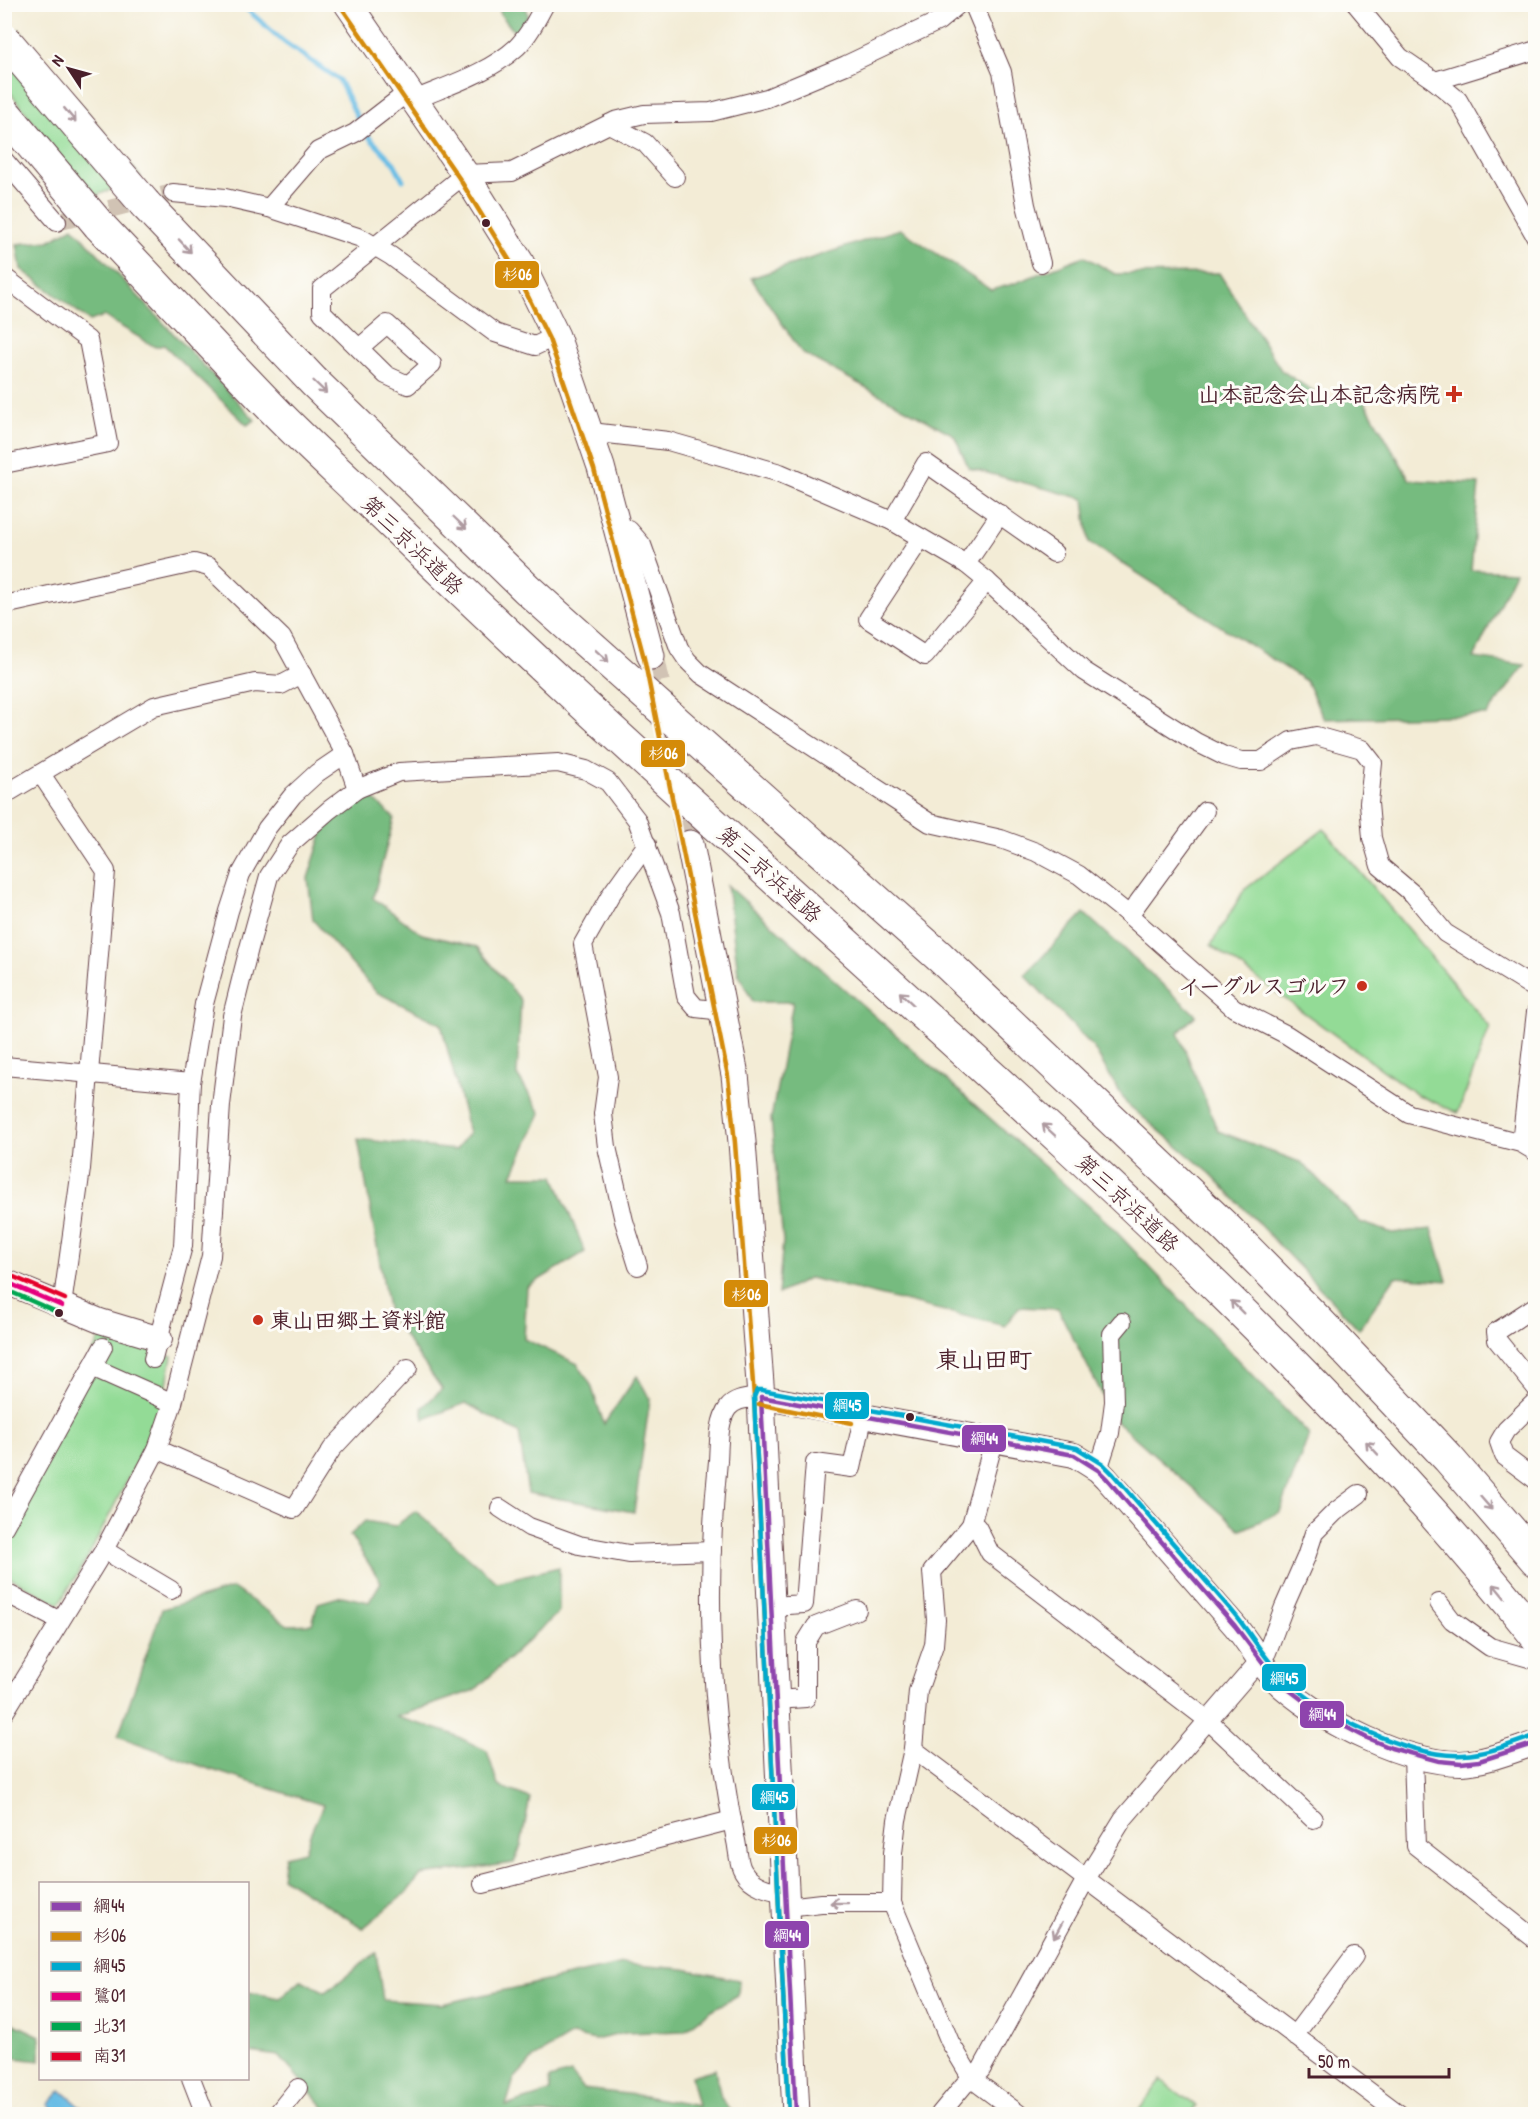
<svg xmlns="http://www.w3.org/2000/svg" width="1540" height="2119" font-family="'Patrick Hand','Klee One',sans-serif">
	<rect width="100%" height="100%" fill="#fdfcf7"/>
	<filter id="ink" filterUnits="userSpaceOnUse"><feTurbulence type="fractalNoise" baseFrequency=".0167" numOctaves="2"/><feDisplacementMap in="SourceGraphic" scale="12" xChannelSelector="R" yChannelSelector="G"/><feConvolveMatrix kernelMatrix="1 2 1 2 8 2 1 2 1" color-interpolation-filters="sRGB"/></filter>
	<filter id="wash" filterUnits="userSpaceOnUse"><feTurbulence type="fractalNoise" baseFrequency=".008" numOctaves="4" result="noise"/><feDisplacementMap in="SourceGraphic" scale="24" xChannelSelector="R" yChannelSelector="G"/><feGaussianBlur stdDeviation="1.35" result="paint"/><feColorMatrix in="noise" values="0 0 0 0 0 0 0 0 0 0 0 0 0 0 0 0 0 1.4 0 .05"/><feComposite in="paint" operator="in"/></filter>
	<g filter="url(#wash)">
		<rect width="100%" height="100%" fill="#f3ecd6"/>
		<g fill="#93db96" stroke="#6e7d60" stroke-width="1.5">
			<polygon points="18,29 141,177 74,205 37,127 5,86 4,41"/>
			<polygon points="1324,829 1490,1027 1458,1113 1416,1094 1211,945 1244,890"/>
			<polygon points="101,1336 172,1356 162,1412 87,1559 59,1604 5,1575 4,1524"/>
			<polygon points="1161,2080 1196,2106 1190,2114 1136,2114"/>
		</g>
		<g fill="#76bb7f" stroke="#606d55" stroke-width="1.5">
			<polygon points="498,5 526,5 528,16 516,34 501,15"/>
			<polygon points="73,227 255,420 247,425 164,345 155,347 104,316 90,321 21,269 17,244 49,241"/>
			<polygon points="900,229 991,290 1013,284 1084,256 1115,274 1219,273 1281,370 1326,400 1363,399 1410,480 1479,484 1471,570 1515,572 1474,658 1525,665 1487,715 1324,719 1306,681 1089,542 1084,499 969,468 954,435 802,353 751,278"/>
			<polygon points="367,793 394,818 373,898 422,934 477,947 521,1000 517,1075 541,1113 512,1176 554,1176 585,1252 527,1287 524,1339 578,1364 591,1385 604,1424 637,1376 650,1399 634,1512 528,1493 519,1433 466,1403 424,1419 422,1408 442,1389 389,1314 358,1139 455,1150 469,1133 441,1024 376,992 313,920 308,878 325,825"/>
			<polygon points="727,885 1107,1222 1309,1435 1280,1512 1241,1530 1116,1421 1058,1309 1019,1307 1005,1326 810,1278 778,1294 783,1241 771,1119 793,1002 753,1002 738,973"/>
			<polygon points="1084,913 1196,1015 1178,1033 1218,1131 1302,1163 1360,1222 1392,1233 1432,1229 1447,1281 1395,1277 1359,1329 1211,1174 1126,1103 1093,1047 1025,975"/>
			<polygon points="416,1511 497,1582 559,1567 559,1612 475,1690 396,1717 450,1733 487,1751 498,1786 530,1798 521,1845 514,1863 421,1875 407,1892 363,1928 282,1877 285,1856 305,1851 310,1834 323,1805 209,1769 118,1736 162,1609 233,1588 288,1625 312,1624 318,1603 342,1596 369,1602 381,1582 350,1535 365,1521 395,1526"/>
			<polygon points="376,1953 383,2000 442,2004 623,1964 684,1969 739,1980 738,1995 712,2010 684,2031 625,2033 595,2040 572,2035 535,2057 514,2079 506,2106 550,2092 549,2079 571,2073 583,2089 644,2096 698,2106 691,2076 715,2069 721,2098 734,2114 330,2114 279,2056 248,2052 248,1992 280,1998 301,1980 326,1992"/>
			<polygon points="4,2019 40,2036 40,2061 5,2057"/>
		</g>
		<polygon fill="#69bde5" stroke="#5a6e88" stroke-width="1.5" points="61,2090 89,2114 59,2114 48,2105"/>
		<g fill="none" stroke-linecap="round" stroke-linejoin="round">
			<polyline stroke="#69bde5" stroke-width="5" points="241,4 284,42 339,80 365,133 394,163 403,180"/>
		</g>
	</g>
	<g filter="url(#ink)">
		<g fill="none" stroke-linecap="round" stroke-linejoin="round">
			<polyline stroke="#d1c3b4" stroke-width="18" stroke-dasharray="18 9" stroke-linecap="butt" points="57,222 173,193"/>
			<polyline stroke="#d1c3b4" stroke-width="27" stroke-dasharray="27 14" stroke-linecap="butt" points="651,656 690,844"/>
			<g stroke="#633e45" stroke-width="20">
				<g id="street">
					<polyline points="971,4 975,8 1002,72 1026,205 1041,263"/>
					<polyline points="1356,4 1400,57 1435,81 1458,100 1536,237"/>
					<polyline points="1435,81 1536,50"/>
					<path d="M414,100c35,-15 75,-27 103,-53 12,-12 20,-28 28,-43"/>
					<polyline points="609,124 645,143 675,177"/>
					<polyline points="4,160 57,222"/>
					<polyline points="173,193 225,198 269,208 361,238 391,256 495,333 535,346 556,336"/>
					<polyline points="269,208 318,151 355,133 408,92"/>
					<polyline points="4,277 88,340 108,443 4,464"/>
					<polyline points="359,348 387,324 432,364 408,385 386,375 322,312 322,289 465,174 512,172 615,121 644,114 711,112 767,98 846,65 939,21 959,4"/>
					<polyline points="591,432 668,441 780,473 892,521 966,564 987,581 1084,671 1196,742 1224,756 1241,761 1261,761 1291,741 1316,736 1362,749 1373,763 1369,803 1372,838 1380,866 1413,894 1445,933 1536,989"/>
					<polyline points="892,521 926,463 1054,553"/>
					<polyline points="615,526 629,530 642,545 679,648 687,660 701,674 930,823 1001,839 1036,852 1079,875 1129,915 1234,1008 1287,1035 1409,1114 1521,1143 1536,1152"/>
					<polyline points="921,538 868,619 925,656 987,581"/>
					<polyline points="966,564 1000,514"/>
					<polyline points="4,605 194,563 209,567 282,638 345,754 357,789"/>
					<polyline points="41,774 106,871 81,1169 62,1306"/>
					<polyline points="4,795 154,706 255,683 281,685 302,674"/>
					<polyline points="1129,915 1205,811"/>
					<polyline points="4,1066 191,1083"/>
					<polyline points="1521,1143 1536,1012"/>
					<polyline points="638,1266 624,1221 607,1147 603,1114 608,1077 583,944 612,893 647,844"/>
					<polyline points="1536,1306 1496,1332 1497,1340 1536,1388"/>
					<polyline points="103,1347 92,1367 173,1403"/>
					<polyline points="153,1359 183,1246 191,1083 204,1004 229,911 241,874 267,828 293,795 317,773 345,754"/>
					<path d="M761,1397c-12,2 -25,1 -33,11 -10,13 -9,38 -10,53 -13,126 -8,256 18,380 2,8 2,23 7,30 9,16 27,19 43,22"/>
					<polyline points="1536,1401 1506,1430 1499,1442 1504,1456 1536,1480"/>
					<polyline points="994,1441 971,1525 977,1527 990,1553 1209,1721 1313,1819"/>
					<polyline points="157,1449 294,1509 332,1449 408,1368"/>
					<polyline points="1098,1470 1110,1433 1114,1402 1112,1334 1122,1322"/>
					<polyline points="500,1508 529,1527 579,1545 629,1554 712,1551"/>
					<polyline points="971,1525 932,1572 936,1620 934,1645 918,1691 913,1749 897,1820 893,1853 892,1903 950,2042 972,2079 1019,2114"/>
					<polyline points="4,1527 92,1367"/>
					<polyline points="104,1550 171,1590"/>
					<polyline points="4,1592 60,1621"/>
					<polyline points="1439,1603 1452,1620 1490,1647 1536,1660"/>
					<polyline points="771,1606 804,1604 815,1463 852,1468 863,1418"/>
					<polyline points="776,1700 806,1698 806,1642 816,1626 857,1610"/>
					<polyline points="4,1713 104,1550 157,1449 173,1403 211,1256 221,1105 232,1016 249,948 269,876 290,844 329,810 357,789 399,772 558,763 586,770 608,782 637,820 671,913 686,996 696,1008 723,1011"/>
					<polyline points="913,1749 1399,2114"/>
					<polyline points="1413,1756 1416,1846 1536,1940"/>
					<polyline points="483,1884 732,1820"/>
					<polyline points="787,1907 821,1903 892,1903"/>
					<polyline points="1294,2036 1354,1956"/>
					<polyline points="191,2078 203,2109 203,2114"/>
					<polyline points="277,2114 298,2088"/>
					<polyline points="940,2114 964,2085 981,2070 1086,1879 1123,1819 1267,1652 1284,1607 1306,1557 1314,1533 1335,1512 1359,1494"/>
				</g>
			</g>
			<g stroke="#633e45" stroke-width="26">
				<g id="secondary">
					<polyline points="4,1281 100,1321 160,1339"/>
					<path d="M761,1397l313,58 24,15 8,8c43,49 86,98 129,148 17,20 28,44 48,61 42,36 122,76 178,76 24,-1 51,-12 75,-20"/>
				</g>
			</g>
			<g stroke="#633e45" stroke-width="29">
				<g id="primary">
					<polyline points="348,4 465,174 520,262 556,336 601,467 651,656"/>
					<polyline points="690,844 735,1075 742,1142 761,1397 796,2114"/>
				</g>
			</g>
			<g stroke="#633e45" stroke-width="34">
				<g id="highway">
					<polyline points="145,204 314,382 527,589 940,957 1226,1228 1320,1323 1448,1458 1536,1560"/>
					<path d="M99,225c58,61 115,123 174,184 35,36 73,70 109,105 150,146 306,286 461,427 242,220 489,438 693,695"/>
				</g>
			</g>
			<use href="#street" stroke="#fff" stroke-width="18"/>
			<use href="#secondary" stroke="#fff" stroke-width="24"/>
			<use href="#primary" stroke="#fff" stroke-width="27"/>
			<use href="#highway" stroke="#fff" stroke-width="32"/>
			<g stroke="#633e45" stroke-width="34" stroke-linecap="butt">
				<g id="highway-bridge">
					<polyline points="4,39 145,204"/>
					<polyline points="4,112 99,225"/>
				</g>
			</g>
			<use href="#highway-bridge" stroke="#fff" stroke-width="32"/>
			<g stroke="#fdfcf7" stroke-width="9">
				<g id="bus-1">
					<polyline points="761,1397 1074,1455 1098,1470 1106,1478 1235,1626 1276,1680 1321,1714 1367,1738 1391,1748 1439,1761 1461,1763 1479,1761 1536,1743"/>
					<polyline points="761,1397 796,2114"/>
				</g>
			</g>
			<g stroke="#fdfcf7" stroke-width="9">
				<g id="bus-2">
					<polyline points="342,8 459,178 513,266 549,339 594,469 644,658 728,1076 735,1143 754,1397 789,2114"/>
					<polyline points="759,1404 852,1423"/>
				</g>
			</g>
			<g stroke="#fdfcf7" stroke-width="9">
				<path id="bus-3" d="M789,2114l-35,-717 3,-7h5l315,58 26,16 9,9c40,46 80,92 120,138 18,21 31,46 50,65 38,38 127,82 181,79 24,-1 48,-11 71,-19"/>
			</g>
			<g stroke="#fdfcf7" stroke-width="9">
				<polyline id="bus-4" points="4,1281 62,1306"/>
			</g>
			<g stroke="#fdfcf7" stroke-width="9">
				<polyline id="bus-5" points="4,1289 59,1313"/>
			</g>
			<g stroke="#fdfcf7" stroke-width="9">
				<polyline id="bus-6" points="7,1274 65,1299"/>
			</g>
			<use href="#bus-1" stroke="#8e44ad" stroke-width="4.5"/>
			<use href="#bus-2" stroke="#d48b09" stroke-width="4.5"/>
			<use href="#bus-3" stroke="#00a9ce" stroke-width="4.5"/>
			<use href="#bus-4" stroke="#e5007d" stroke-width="4.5"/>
			<use href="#bus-5" stroke="#00a651" stroke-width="4.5"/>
			<use href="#bus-6" stroke="#e4002b" stroke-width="4.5"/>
		</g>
		<defs><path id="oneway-shaft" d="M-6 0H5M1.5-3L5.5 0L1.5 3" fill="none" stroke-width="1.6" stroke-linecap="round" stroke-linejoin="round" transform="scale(1.5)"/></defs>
		<g stroke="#ae9aa0">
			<use href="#oneway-shaft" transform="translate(70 115) rotate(50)"/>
			<use href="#oneway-shaft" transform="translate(185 246) rotate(47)"/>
			<use href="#oneway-shaft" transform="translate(320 387) rotate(44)"/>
			<use href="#oneway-shaft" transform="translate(460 523) rotate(44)"/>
			<use href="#oneway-shaft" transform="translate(602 656) rotate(42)"/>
			<use href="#oneway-shaft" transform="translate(906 998) rotate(-137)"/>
			<use href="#oneway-shaft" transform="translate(1049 1130) rotate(-137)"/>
			<use href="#oneway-shaft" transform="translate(1237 1307) rotate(-135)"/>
			<use href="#oneway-shaft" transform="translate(1372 1448) rotate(-133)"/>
			<use href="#oneway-shaft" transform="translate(1486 1503) rotate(49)"/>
			<use href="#oneway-shaft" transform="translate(1499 1591) rotate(-129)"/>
			<use href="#oneway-shaft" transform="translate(839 1903) rotate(180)"/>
			<use href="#oneway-shaft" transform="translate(1058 1930) rotate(119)"/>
		</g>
	</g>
	<g fill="#4a1f2b" stroke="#fdfcf7" stroke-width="2">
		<circle cx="486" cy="223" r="5"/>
		<circle cx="59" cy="1313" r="5"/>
		<circle cx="910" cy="1417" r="5"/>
	</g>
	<g fill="#c8321e" stroke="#fdfcf7" stroke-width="2">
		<path d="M1451 385h6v6h6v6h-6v6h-6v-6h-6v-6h6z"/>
		<circle cx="1362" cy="986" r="6"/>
		<circle cx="258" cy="1320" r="6"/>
	</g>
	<g text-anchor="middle" stroke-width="6" stroke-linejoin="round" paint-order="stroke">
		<g font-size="22" font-weight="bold" fill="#4a1f2b" stroke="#fdfcf7" text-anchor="end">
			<text x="1440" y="402">山本記念会山本記念病院</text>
			<text x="1350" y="994">イーグルスゴルフ</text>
			<text x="270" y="1328" text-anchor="start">東山田郷土資料館</text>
		</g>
		<g font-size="22" fill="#4a1f2b" stroke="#fdfcf7">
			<text transform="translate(413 545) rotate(44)" y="8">第三京浜道路</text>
			<text transform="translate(770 874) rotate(42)" y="8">第三京浜道路</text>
			<text transform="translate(1128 1203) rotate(43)" y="8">第三京浜道路</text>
		</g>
		<g font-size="24" font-weight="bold" fill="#4a1f2b" stroke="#fdfcf7">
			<text x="984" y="1368">東山田町</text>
		</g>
	</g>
	<g stroke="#fdfcf7" stroke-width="2">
		<rect x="494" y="260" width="46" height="29" rx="6" fill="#d48b09"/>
		<rect x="640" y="739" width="46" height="29" rx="6" fill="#d48b09"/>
		<rect x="723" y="1279" width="46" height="29" rx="6" fill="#d48b09"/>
		<rect x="824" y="1391" width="46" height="29" rx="6" fill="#00a9ce"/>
		<rect x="961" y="1424" width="46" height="29" rx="6" fill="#8e44ad"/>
		<rect x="1261" y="1663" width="46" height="29" rx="6" fill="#00a9ce"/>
		<rect x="1299" y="1700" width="46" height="29" rx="6" fill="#8e44ad"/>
		<rect x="751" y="1783" width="45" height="28" rx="6" fill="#00a9ce"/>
		<rect x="753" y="1826" width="45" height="29" rx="6" fill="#d48b09"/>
		<rect x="764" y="1920" width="46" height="29" rx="6" fill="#8e44ad"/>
	</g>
	<g font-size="16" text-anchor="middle" font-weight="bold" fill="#fff">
		<text x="517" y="280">杉06</text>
		<text x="663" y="759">杉06</text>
		<text x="746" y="1300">杉06</text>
		<text x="847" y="1411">綱45</text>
		<text x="984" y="1444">綱44</text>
		<text x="1284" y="1684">綱45</text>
		<text x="1322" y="1720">綱44</text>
		<text x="774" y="1803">綱45</text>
		<text x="776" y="1846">杉06</text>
		<text x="787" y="1941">綱44</text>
	</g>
	<rect width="1540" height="2119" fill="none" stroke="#fdfcf7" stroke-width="24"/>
	<rect x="39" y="1882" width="210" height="198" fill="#fdfcf7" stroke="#b5a4a5" stroke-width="1.5"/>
	<rect x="51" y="1902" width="30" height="9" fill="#8e44ad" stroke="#b5a4a5" stroke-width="1.5"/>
	<text x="93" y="1912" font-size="18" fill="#4a1f2b">綱44</text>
	<rect x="51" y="1932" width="30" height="9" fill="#d48b09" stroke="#b5a4a5" stroke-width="1.5"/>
	<text x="93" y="1942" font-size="18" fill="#4a1f2b">杉06</text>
	<rect x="51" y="1962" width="30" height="9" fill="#00a9ce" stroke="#b5a4a5" stroke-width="1.5"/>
	<text x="93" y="1972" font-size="18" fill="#4a1f2b">綱45</text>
	<rect x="51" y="1992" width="30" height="9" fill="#e5007d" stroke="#b5a4a5" stroke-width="1.5"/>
	<text x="93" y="2002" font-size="18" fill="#4a1f2b">鷺01</text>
	<rect x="51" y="2022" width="30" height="9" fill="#00a651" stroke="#b5a4a5" stroke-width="1.5"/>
	<text x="93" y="2032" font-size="18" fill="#4a1f2b">北31</text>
	<rect x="51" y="2052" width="30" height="9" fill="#e4002b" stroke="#b5a4a5" stroke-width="1.5"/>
	<text x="93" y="2062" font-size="18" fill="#4a1f2b">南31</text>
	<g transform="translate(69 69) rotate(306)" stroke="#fdfcf7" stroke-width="4.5" paint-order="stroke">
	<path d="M0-4.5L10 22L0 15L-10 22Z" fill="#4a1f2b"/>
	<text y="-9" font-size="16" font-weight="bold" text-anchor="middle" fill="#4a1f2b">N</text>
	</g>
	<path d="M1309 2068v9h140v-9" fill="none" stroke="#4a1f2b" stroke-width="3"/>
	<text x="1318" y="2068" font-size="18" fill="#4a1f2b" stroke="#fdfcf7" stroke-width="4.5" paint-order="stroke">50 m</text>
</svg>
